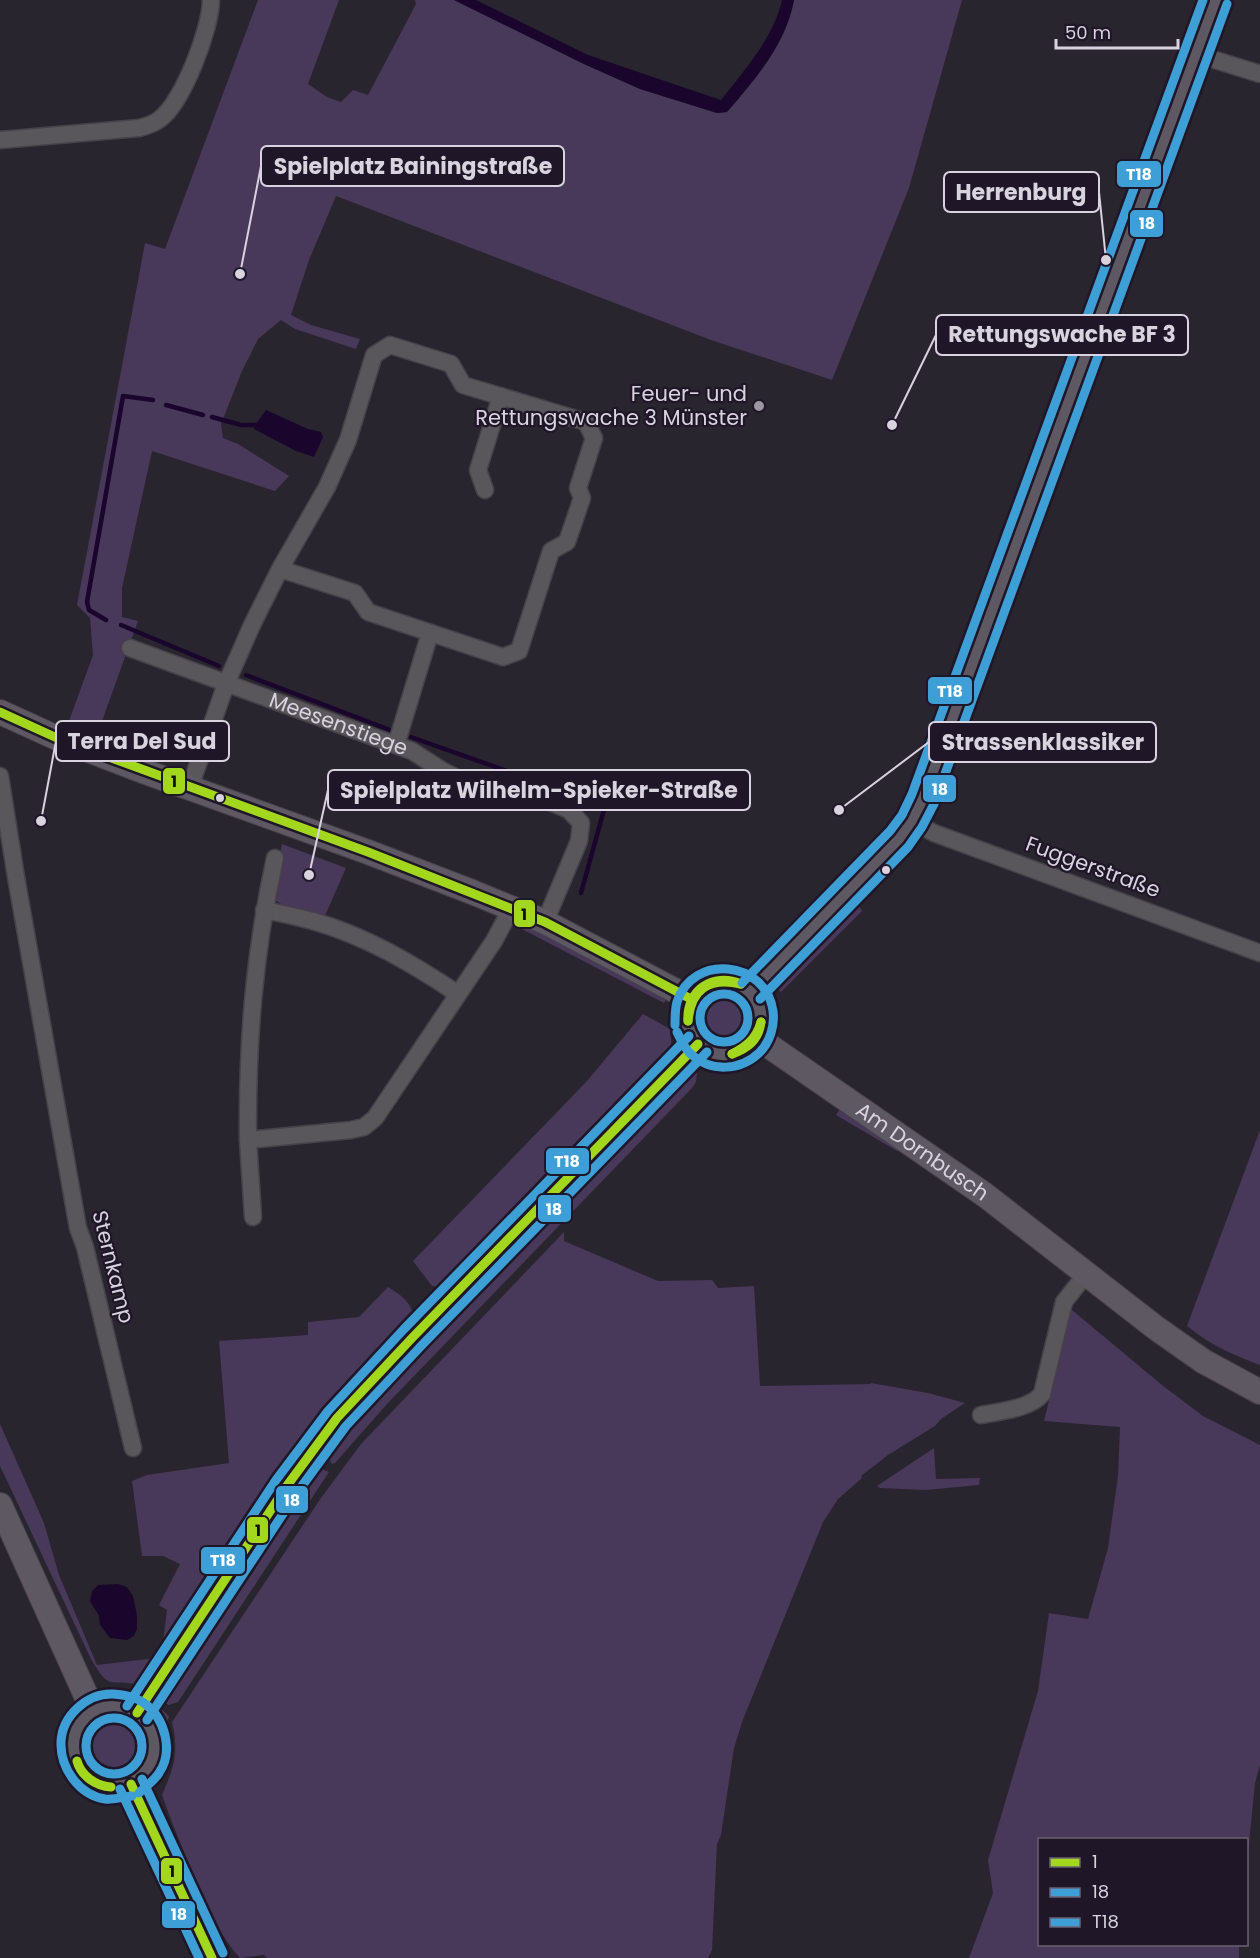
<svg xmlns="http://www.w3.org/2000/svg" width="1260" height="1958" font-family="Poppins,sans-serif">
	<rect width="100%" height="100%" fill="#29252e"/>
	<g fill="#48385a">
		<path d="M258,0h81l-31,84 19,13 14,5 12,-12 15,5 48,-91 -1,-4h39l130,64 56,25 77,24 10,-1c29,-33 59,-68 67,-112h168l-53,188 -77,192 -121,-40 -375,-144 -27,64 -18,55 20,10 49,14 -4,10 -61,-20 -14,-9 -23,19 -16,32 -21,53 2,14 15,6 51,32 -14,15 -123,-40 -30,137v29l16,4 -40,111 -29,-11 24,-66 -3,-37 -13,-13 68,-362 20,6z"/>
		<polygon points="282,844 346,868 324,918 284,906 275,900 272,891"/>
		<polygon points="859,906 862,911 781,992 775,986 795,962"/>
		<polygon points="522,924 535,930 667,999 664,1003 518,927"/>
		<path d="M729,969l15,5 -25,1 -26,5c10,-9 24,-11 36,-11z"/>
		<circle cx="723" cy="1018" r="24"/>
		<polygon points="643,1014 670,1029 672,1052 662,1066 449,1287 432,1286 413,1261 587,1081"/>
		<path d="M691,1068l6,5 -1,9 -4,6 -305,316 -52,59 -3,1c-7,-10 -3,-19 3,-28l74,-80z"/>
		<polygon points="840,1109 898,1149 897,1151 836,1115"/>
		<path d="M1260,1130v235c-29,-11 -48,-19 -73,-39z"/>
		<path d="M564,1232v9l94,40 54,-1 6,8 36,-2 6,100 110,-2 1,-1 57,10 37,10 -24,16 -6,7 -47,29 -27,21 1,2 -24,21 -15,23 -81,200 -8,26 -13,87 -4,9 -5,106 -4,8h-441l-3,-3 -24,3c-16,-17 -23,-34 -33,-55 -17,-36 -32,-71 -45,-108 12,-28 17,-41 10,-73l149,-224 40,-54z"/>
		<path d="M388,1287c18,11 23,16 28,36l-269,355 -7,7c-31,-7 -29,8 -49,-26l-91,-193v-42l44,99 15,52 38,90 59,-7 6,-9 5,-39 -8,-5 21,-41 -17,-8h-21l-10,-75 15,-6 82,-12 -10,-122 89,-6v-13l51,-5z"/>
		<polygon points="1072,1310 1162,1385 1203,1416 1260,1445 1260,1765 1255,1783 1247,1864 1246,1840 1040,1840 1040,1944 1239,1945 1239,1958 969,1958 993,1893 988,1860 1038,1691 1049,1613 1088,1619 1108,1548 1118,1476 1120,1427 1044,1421 1070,1312"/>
		<polygon points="934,1448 936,1479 980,1478 979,1485 926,1490 880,1488 877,1486"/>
		<polygon points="319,1468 329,1472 178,1702 169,1705 161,1701 177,1670 312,1469"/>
		<path d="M160,1708l9,8c-4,11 1,22 0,34 -1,15 -9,29 -16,42 -2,-12 8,-25 10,-37 2,-16 -7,-31 -3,-47z"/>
		<circle cx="114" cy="1748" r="30"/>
	</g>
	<g fill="#1a052c">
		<path d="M454,0h22l112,55 133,45c23,-29 53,-63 61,-100h12c-8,44 -39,79 -67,112l-10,1 -77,-24 -56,-25z"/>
		<polygon points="266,410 308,429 321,432 323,437 314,457 296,451 254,429 255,425"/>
		<polygon points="118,1584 127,1587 133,1596 137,1615 137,1629 134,1636 127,1640 110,1638 100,1625 99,1616 90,1601 92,1591 98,1585"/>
	</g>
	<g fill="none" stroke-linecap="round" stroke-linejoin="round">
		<g stroke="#1a052c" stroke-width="4.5">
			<polyline points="166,405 203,415"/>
			<polyline points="212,417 241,425 255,425"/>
			<polyline points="106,620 89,610 87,602 123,396 153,400"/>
			<polyline points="121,625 219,666"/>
			<polyline points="246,675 390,730"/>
			<polyline points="411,737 605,806 581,893"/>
		</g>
		<g stroke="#45424a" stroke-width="19">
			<g id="street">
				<polyline points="1196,54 1260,74"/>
				<path d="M0,140l139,-12c8,-2 15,-4 21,-9 23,-17 51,-91 51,-119"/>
				<polyline points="485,490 478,470 501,396"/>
				<path id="s1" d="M130,648l282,103 31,20 34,17 37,10 36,4 19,8 12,13 -2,18 -34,81"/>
				<polyline points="396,745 430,633"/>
				<polyline points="0,776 16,877 78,1228 85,1247 133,1448"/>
				<polyline points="190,787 226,684 252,625 280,569 327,487 348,440 374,355 390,345 451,364 463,385 586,422 594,438 578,488 582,498 567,542 551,551 519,651 503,657 368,612 355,593 280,569"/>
				<polyline points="912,821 934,833 1260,953"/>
				<path d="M264,910c16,3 33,7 49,11 53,15 100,43 145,73"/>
				<path d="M248,1140c-1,-98 6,-186 27,-282"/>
				<polyline points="253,1217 248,1140 351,1130 364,1127 375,1118 494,941 511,909"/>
				<path d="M981,1415c19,-4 49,-6 61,-21l22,-92 22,-28"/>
			</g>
		</g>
		<g stroke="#45424a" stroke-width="26">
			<g id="secondary">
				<polyline points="0,712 57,738 143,771 368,852 472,892 545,922 691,999"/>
				<circle cx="724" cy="1018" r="37"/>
				<polyline points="751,991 899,839 912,821 923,799 988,625 1216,0"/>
				<path id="s2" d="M756,1037l229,158 171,133 47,33 57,31"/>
				<polyline points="0,1505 93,1711"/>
				<circle cx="114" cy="1747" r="41"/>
				<polyline points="137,1713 286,1487 313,1448 337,1418 413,1337 698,1044"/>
				<polyline points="131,1784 212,1958"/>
			</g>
		</g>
		<use href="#street" stroke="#59565c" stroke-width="16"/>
		<use href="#secondary" stroke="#5d5862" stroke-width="24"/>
		<g stroke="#1f1728" stroke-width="14">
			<g id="bus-1">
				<polyline points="0,712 57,738 368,852 545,922 691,999"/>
				<path d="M688,1021c-2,-30 24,-49 53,-37"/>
				<path d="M688,1021c3,-32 21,-44 53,-37"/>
				<path d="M732,1054c15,-8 24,-15 29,-32"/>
				<path d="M732,1054c16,-6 27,-14 29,-32"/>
				<polyline points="137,1713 286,1487 337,1418 413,1337 698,1044"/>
				<path d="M77,1761c4,15 19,25 34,26"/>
				<polyline points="131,1784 212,1958"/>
			</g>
		</g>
		<g stroke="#1f1728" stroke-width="14">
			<g id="bus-2">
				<polyline points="760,999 908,847 922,827 934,804 1227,4"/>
				<path d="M675,1025c0,-7 0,-16 2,-23 15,-49 89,-42 96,9 2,15 -3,31 -14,42 -19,18 -48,19 -67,2 -7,-5 -11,-15 -15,-23"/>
				<polyline points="147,1720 296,1494 346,1426 422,1345 707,1052"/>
				<polyline points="120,1789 199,1958"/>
				<path d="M132,1796c-9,1 -17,4 -27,3 -26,-4 -45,-31 -44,-57 1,-26 26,-49 52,-48 11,1 21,2 31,9 21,15 30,48 15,70 -5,8 -13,13 -20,20"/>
			</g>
		</g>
		<g stroke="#1f1728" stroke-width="14">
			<g id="bus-3">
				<polyline points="742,983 890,831 902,815 912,794 1203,0"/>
				<circle cx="724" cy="1018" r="24"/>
				<polyline points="127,1706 276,1480 328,1411 404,1329 689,1036"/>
				<circle cx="114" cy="1746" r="28"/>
				<polyline points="142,1779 223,1953"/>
			</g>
		</g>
		<use href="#bus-1" stroke="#a3d71d" stroke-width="9"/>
		<use href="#bus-2" stroke="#3d9fd5" stroke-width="9"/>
		<use href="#bus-3" stroke="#3d9fd5" stroke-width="9"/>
	</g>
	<circle fill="#9b96a1" stroke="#1f1728" stroke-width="2" cx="759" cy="406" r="6"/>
	<g fill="#d8d3df" stroke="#1f1728" stroke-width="2">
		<circle cx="220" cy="798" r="5"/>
		<circle cx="886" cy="870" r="5"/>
	</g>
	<g text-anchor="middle" stroke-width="4.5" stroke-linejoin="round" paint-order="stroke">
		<g font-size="21" fill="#d8d3df" stroke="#1f1728" text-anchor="end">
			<text x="747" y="401">Feuer- und<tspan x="747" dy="24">Rettungswache 3 Münster</tspan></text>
		</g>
		<g font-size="21" fill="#d8d3df" stroke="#1f1728">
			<text dy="7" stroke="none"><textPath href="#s1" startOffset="222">Meesenstiege</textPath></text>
			<text transform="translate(1093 867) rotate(20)" y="7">Fuggerstraße</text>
			<text dy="7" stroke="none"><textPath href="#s2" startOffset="202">Am Dornbusch</textPath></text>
			<text transform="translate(113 1267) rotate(76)" y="7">Sternkamp</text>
		</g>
	</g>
	<path fill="none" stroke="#d8d3df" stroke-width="2" d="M240 274L261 166M1106 260L1099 192M892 425L936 335M41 821L56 741M839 810L929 742M309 875L328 790"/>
	<g fill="#d8d3df" stroke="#1f1728" stroke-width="2">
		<circle cx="240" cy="274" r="6"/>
		<circle cx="1106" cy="260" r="6"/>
		<circle cx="892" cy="425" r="6"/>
		<circle cx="41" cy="821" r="6"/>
		<circle cx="839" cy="810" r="6"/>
		<circle cx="309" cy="875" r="6"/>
	</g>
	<g fill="#1f1728" stroke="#d8d3df" stroke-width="2">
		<rect x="261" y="146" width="303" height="40" rx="6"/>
		<rect x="944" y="172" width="155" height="40" rx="6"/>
		<rect x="936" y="315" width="252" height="40" rx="6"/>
		<rect x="56" y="721" width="173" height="40" rx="6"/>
		<rect x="929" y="722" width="227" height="40" rx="6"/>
		<rect x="328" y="770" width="422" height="40" rx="6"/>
	</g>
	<g font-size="22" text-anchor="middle" font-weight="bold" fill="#d8d3df">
		<text x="413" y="174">Spielplatz Bainingstraße</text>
		<text x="1021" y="200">Herrenburg</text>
		<text x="1062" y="342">Rettungswache BF 3</text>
		<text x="142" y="749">Terra Del Sud</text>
		<text x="1043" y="750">Strassenklassiker</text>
		<text x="539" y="798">Spielplatz Wilhelm-Spieker-Straße</text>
	</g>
	<g stroke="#1f1728" stroke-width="2">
		<rect x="1116" y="160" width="46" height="28" rx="6" fill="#3d9fd5"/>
		<rect x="1129" y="209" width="35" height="29" rx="6" fill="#3d9fd5"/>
		<rect x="927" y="676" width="46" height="29" rx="6" fill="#3d9fd5"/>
		<rect x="162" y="767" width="24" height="28" rx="6" fill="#a3d71d"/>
		<rect x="922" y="774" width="35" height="29" rx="6" fill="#3d9fd5"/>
		<rect x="513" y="899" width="23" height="29" rx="6" fill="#a3d71d"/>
		<rect x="545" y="1147" width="45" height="28" rx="6" fill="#3d9fd5"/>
		<rect x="537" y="1194" width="35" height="29" rx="6" fill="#3d9fd5"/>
		<rect x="275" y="1485" width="34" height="29" rx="6" fill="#3d9fd5"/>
		<rect x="246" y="1516" width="23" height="28" rx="6" fill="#a3d71d"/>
		<rect x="200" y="1546" width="46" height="29" rx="6" fill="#3d9fd5"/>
		<rect x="160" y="1857" width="23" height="28" rx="6" fill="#a3d71d"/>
		<rect x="161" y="1900" width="35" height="29" rx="6" fill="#3d9fd5"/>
	</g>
	<g font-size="16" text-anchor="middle" font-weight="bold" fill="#fff">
		<text x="1139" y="180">T18</text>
		<text x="1147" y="229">18</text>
		<text x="950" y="697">T18</text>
		<text x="940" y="795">18</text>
		<text x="567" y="1167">T18</text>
		<text x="554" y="1215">18</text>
		<text x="292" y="1506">18</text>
		<text x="223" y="1566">T18</text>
		<text x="179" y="1920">18</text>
	</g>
	<g font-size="16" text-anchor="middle" font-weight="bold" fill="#111">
		<text x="174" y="787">1</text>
		<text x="524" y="920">1</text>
		<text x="258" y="1536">1</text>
		<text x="172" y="1877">1</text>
	</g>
	<rect x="1038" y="1838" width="210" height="108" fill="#1f1728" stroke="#696271" stroke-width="1.5"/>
	<rect x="1050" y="1858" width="30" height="9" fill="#a3d71d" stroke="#696271" stroke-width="1.5"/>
	<text x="1092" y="1868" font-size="18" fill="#d8d3df">1</text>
	<rect x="1050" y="1888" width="30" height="9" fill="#3d9fd5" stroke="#696271" stroke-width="1.5"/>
	<text x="1092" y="1898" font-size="18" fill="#d8d3df">18</text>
	<rect x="1050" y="1918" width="30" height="9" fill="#3d9fd5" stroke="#696271" stroke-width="1.5"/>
	<text x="1092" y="1928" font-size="18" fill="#d8d3df">T18</text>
	<path d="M1056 39v9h122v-9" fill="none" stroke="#d8d3df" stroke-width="3"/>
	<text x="1065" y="39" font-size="18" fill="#d8d3df" stroke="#1f1728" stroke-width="4.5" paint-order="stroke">50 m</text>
</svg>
